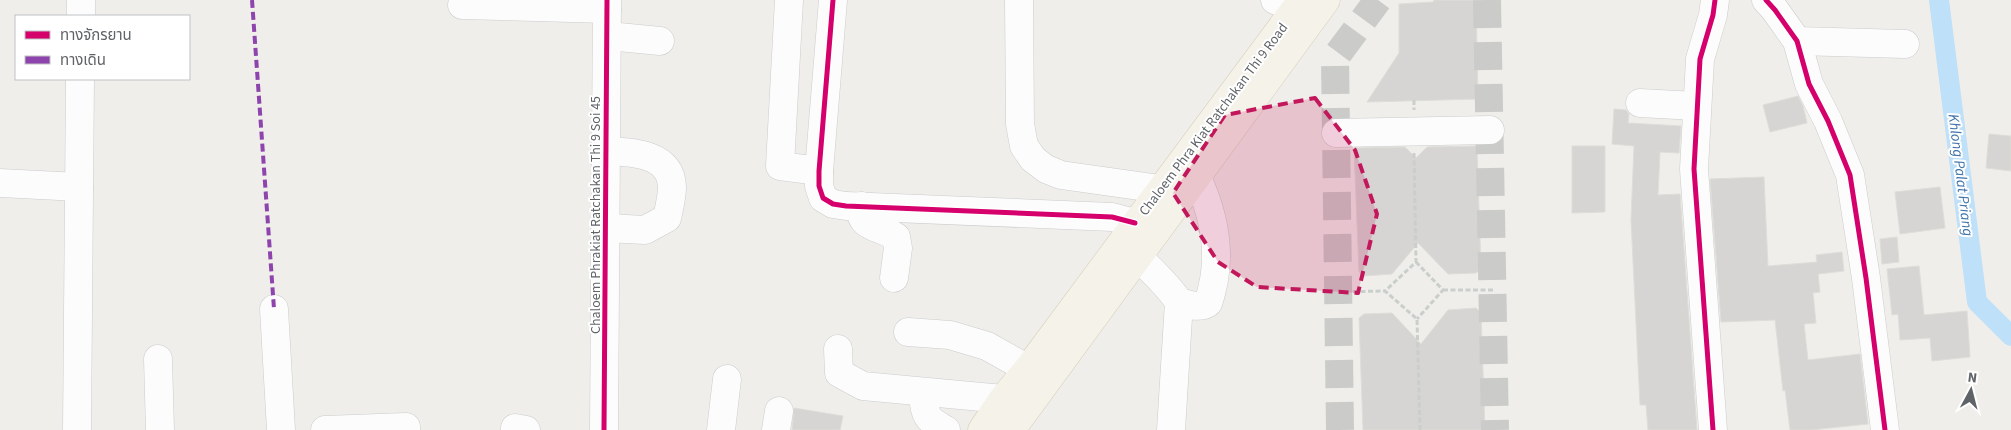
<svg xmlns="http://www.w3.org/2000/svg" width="2011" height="430" font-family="'Source Sans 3','Noto Sans Thai',sans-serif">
	<rect width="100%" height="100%" fill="#efeeea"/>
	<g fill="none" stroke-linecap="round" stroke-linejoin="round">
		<polyline stroke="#bfe0f9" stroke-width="20" points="1939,0 1977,302 2011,336"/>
	</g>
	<g fill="#d6d5d3" stroke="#deddd9">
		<polygon points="1434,0 1476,0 1478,99 1367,102 1399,53 1399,4 1433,2"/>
		<polygon points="1798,96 1803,106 1807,123 1770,132 1763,105"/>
		<polygon points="1614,109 1626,110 1629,114 1628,123 1681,126 1679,153 1660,152 1658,195 1680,194 1697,430 1648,430 1646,405 1640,405 1631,220 1634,146 1612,144"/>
		<polygon points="1989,134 2011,136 2011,171 1986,168"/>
		<polygon points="1477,146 1481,269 1476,273 1448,274 1418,243 1392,274 1364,276 1359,272 1354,148 1405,147 1416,158 1427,147"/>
		<polygon points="1572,146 1605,146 1605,212 1572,213"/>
		<polygon points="1764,177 1768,266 1817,262 1816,255 1842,252 1844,271 1818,274 1820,292 1813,293 1816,323 1804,324 1808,360 1860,354 1868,424 1811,430 1790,430 1785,390 1783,391 1775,320 1721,322 1710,179"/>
		<polygon points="1940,187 1945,228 1900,234 1895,192"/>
		<polygon points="1897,237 1899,262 1882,264 1880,239"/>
		<polygon points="1919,266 1924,315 1967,311 1970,357 1932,361 1930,338 1900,340 1898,314 1892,315 1887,269"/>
		<polygon points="1476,308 1481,313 1485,430 1363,430 1359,318 1364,314 1392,313 1421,344 1448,310"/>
		<polygon points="794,408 843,416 840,430 792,430"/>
	</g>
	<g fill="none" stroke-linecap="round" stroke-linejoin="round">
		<g stroke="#cbcbca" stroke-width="28" stroke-dasharray="28 14" stroke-linecap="butt">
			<polyline points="1487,0 1495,430"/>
			<polyline points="1340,430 1335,58 1378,0"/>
		</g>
		<g stroke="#cbcccc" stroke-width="29">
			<g id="minor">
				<polyline points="789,0 780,166 819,171"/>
				<polyline points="833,0 819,171 819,186 823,198 833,204 846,206 1112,217 1135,223"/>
				<polyline points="1019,0 1020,124 1024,146 1033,159 1046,169 1061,175 1160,189"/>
				<polyline points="1275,0 1295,9"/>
				<polyline points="1766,0 1775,10 1797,41 1809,84 1828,121 1850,175 1866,278 1885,430"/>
				<polyline points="462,5 607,9"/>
				<polyline points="81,16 81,0"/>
				<polyline points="608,36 660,41"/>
				<polyline points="1797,41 1905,44"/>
				<polyline points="1640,103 1696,106"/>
				<polyline points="1336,133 1490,130"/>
				<polyline points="0,183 79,187"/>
				<path d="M861,206c-3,23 20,20 35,31l2,11 -4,30"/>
				<path d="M607,228l38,2 22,-12c2,-9 5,-21 5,-31 -1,-34 -41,-35 -65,-36"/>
				<path d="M1137,256c15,15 30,28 42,46l-8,128"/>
				<path d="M1179,302c10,2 19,7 29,1 3,-7 4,-15 6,-23 6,-35 -2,-70 -17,-102"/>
				<polyline points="274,309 281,430"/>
				<polyline points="908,332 950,335 987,346 1028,369"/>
				<polyline points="838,349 839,373 863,386 1003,399"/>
				<polyline points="158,359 160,430"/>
				<path d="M932,394l-8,10c2,16 9,18 22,26"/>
				<polyline points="515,428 526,430"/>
				<polyline points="77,430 80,79"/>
				<polyline points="325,430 406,427 406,430"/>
				<polyline points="604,430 607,0"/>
				<polyline points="721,430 727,379"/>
				<polyline points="776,430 779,411"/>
				<polyline points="1713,430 1694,169 1700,59 1713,15 1715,0"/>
			</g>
		</g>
		<g stroke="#d7ceb8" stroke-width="29">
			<g id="major">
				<polyline points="982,430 1003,399 1028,369 1302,0"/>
				<polyline points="1011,430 1326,0"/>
			</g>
		</g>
		<g stroke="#cacfcc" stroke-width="3" stroke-dasharray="5 2.5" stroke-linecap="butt">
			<polyline points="1414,100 1414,110"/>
			<polyline points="1414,153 1416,262 1385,291 1417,319 1420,430"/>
			<polyline points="1416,262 1443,290 1417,319"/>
			<polyline points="1443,290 1493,290"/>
			<polyline points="1338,292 1385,291"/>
		</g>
		<use href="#minor" stroke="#fdfcfc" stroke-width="28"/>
		<use href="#major" stroke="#f4f2e9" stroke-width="28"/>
		<polyline stroke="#8e44ad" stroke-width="4" stroke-dasharray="8 4" stroke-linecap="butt" points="252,0 274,309"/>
		<g stroke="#fff" stroke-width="8">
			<g id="cycleway">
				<polyline points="833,0 819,171 819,186 823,198 833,204 846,206 1112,217 1135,223"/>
				<polyline points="1766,0 1775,10 1797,41 1809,84 1828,121 1850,175 1866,278 1885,430"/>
				<polyline points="604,430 607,0"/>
				<polyline points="1713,430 1694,169 1700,59 1713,15 1715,0"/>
			</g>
		</g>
		<use href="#cycleway" stroke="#d6006c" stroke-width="5"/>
	</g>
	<path fill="#c2185b" fill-opacity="0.2" stroke="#c2185b" stroke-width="4" stroke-dasharray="10 6" stroke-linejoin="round" d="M1315,98l40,52 22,64 -19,79 -101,-6 -39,-25 -45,-69 52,-78z"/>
	<g text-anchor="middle" stroke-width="4" stroke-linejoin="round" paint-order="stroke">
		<g font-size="14" fill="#5f6368" stroke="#fff">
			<text transform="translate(1213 119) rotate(-53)" y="5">Chaloem Phra Kiat Ratchakan Thi 9 Road</text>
			<text transform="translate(595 215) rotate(-90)" y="5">Chaloem Phrakiat Ratchakan Thi 9 Soi 45</text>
		</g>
		<g font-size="15" font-style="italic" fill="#4174aa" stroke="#fff">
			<text transform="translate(1961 175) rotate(83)" y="5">Khlong Palat Priang</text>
		</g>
	</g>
	<rect x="15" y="15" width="175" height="65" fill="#ffffff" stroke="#bfc1c3"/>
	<rect x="25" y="31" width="25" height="8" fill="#d6006c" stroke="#bfc1c3"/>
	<text x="60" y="40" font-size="15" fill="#5f6368">ทางจักรยาน</text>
	<rect x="25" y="56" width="25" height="8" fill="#8e44ad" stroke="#bfc1c3"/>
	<text x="60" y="65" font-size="15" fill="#5f6368">ทางเดิน</text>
	<g transform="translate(1971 390) rotate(7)" stroke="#ffffff" stroke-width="4" paint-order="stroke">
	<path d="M0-4L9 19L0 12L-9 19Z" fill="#5f6368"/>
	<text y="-8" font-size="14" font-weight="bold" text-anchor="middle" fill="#5f6368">N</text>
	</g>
</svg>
